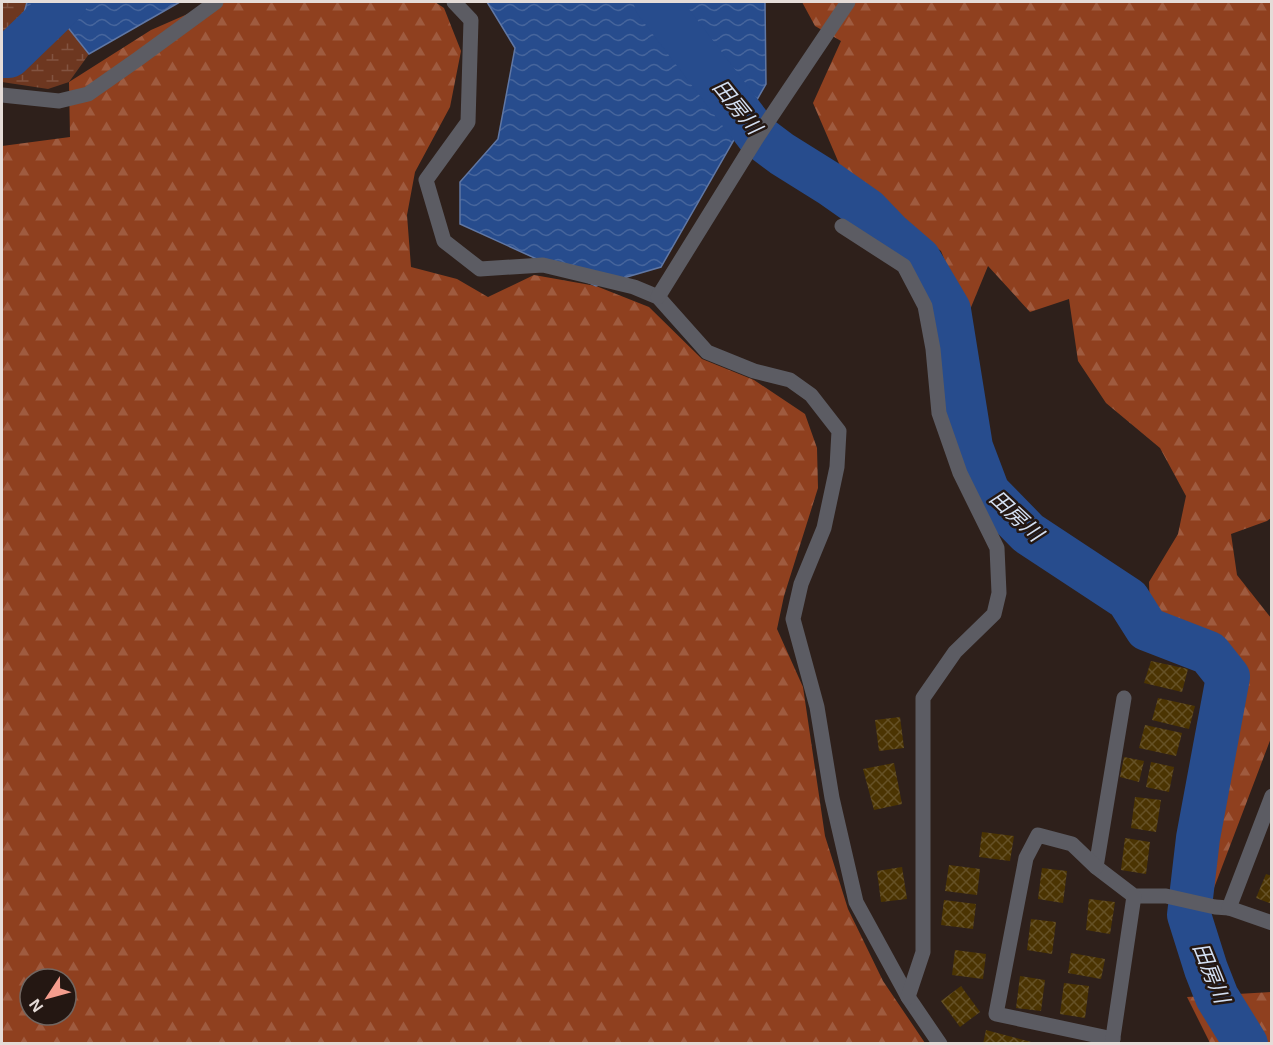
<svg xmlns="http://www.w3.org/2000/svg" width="1273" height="1045" font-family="Helvetica,'Noto Sans JP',sans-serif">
	<defs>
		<pattern id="forest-firs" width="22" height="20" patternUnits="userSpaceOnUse" patternTransform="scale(1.5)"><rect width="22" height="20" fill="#8f401f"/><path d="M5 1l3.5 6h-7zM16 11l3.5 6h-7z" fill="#9f5b3f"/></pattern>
		<pattern id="wetland-marsh" width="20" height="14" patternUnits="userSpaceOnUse" patternTransform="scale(1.5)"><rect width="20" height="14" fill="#6d3720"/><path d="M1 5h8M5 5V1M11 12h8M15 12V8" fill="none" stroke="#825340"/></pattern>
		<pattern id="water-waves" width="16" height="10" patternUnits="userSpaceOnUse" patternTransform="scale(1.5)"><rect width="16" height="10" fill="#274c8d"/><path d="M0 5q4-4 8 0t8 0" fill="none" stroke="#46659c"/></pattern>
		<pattern id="building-cross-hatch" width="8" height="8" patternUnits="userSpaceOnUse" patternTransform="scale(1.5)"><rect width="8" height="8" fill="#4b3402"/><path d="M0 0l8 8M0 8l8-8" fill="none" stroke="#655126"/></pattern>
	</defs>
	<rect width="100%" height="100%" fill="#2e201b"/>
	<g fill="url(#forest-firs)" fill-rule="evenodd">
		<path d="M215,2h220l9,6 17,43 -11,56 -35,65 -8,43 4,52 46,12 31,18 46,-22 62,11 53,21 53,52 52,21 51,34 12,34 1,40 -34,108 -7,33 26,58 22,149 23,73 35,72 42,62h-923v-897l68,-9 -1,-55 82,-52zM30,979h36v36h-36z"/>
		<polygon points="802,2 1271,2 1271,518 1267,521 1231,534 1237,575 1271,618 1271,738 1214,888 1181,864 1231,679 1224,648 1150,610 1149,582 1178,534 1186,496 1160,448 1106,403 1078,361 1069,299 1030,312 988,266 967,317 941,251 844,175 813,103 841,41 815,26"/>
		<polygon points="1271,992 1271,1043 1210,1043 1187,997"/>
	</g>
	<polygon fill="url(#wetland-marsh)" points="2,2 27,2 19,32 12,43 46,42 66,24 89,54 69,82 48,89 2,82"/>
	<g fill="url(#water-waves)" stroke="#6077a4" stroke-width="1.5">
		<polygon points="27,2 180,2 89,54 66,25 46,42 21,56 12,43 19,32"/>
		<polygon points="487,2 765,2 766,84 661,267 596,286 460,224 460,182 498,139 515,48"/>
	</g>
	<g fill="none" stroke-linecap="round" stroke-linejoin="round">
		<g stroke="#274c8d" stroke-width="44">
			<polyline points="656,2 758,136 782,154 830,184 867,210 890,234 919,259 949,310 971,447 988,492 1028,533 1128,599 1147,629 1209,653 1228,677 1198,838 1189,915 1206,969 1217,997 1246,1044"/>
			<polyline points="2,56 9,56 65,2"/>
		</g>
	</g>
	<g fill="url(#building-cross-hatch)">
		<polygon points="1151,661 1188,669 1182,692 1144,683"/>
		<polygon points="1158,698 1195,706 1189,729 1152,720"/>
		<polygon points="900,717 904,748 879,751 875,720"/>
		<polygon points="1145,725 1182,733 1176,756 1139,748"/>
		<polygon points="1124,757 1144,761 1139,782 1120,777"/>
		<polygon points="1151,762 1174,767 1169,792 1146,787"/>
		<polygon points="894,763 902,804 874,810 863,769"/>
		<polygon points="1135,797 1161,800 1156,832 1131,828"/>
		<polygon points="982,832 1014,836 1010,861 979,857"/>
		<polygon points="1125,838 1150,842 1146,874 1121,870"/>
		<polygon points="949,865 980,869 977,895 945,891"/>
		<polygon points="902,867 907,899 881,902 877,871"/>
		<polygon points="1042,868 1067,871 1063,903 1038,899"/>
		<polygon points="1266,874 1272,876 1272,904 1256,898"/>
		<polygon points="1089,899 1115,902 1110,934 1086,930"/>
		<polygon points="944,900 976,904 973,929 941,925"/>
		<polygon points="1031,919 1056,922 1052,954 1027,950"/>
		<polygon points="955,950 986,954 983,979 952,975"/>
		<polygon points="1071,953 1105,959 1101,979 1068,973"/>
		<polygon points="1020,976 1045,980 1041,1011 1016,1008"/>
		<polygon points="1064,983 1089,986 1085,1018 1060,1014"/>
		<polygon points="961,986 980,1012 960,1027 941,1001"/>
		<polygon points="986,1030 1035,1043 1035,1044 983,1044"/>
	</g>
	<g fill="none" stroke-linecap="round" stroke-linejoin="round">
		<g stroke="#5c5c63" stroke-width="15">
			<polyline points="454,2 471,20 468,122 426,180 444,241 480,269 543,265 634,287 658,297 707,352 754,371 790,380 811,395 839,431 837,467 824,528 801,584 793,619 817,707 832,798 856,902 908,997 940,1044"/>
			<polyline points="2,95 59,101 88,94 138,59 216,2"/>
			<polyline points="842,226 904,266 925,306 933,349 939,413 960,473 997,548 999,593 994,614 955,652 923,698 923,952 908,997"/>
			<polyline points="658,297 758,136 848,2"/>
			<polyline points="1124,698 1096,867 1134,896 1166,896 1215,907 1229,908 1272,923"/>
			<polyline points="1096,867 1072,844 1038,835 1026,858 996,1014 1113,1039"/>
			<polyline points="1229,908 1272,796"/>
			<polyline points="1112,1044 1134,896"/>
		</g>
	</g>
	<g text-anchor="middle" stroke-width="5" stroke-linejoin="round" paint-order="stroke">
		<g font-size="21" font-style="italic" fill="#d3dff2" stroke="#241712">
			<text transform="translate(737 107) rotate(51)" y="7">田房川</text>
			<text transform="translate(1016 516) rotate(43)" y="7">田房川</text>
			<text transform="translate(1211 973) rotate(68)" y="7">田房川</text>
		</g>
	</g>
	<rect width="1273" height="1045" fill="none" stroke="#e5dcd8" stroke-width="6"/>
	<g transform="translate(48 997) rotate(234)"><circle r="28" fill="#241712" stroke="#716661" stroke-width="1.5"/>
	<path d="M0-4.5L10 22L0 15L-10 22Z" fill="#f49d8d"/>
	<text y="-9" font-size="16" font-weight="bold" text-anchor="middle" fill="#e5dcd8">N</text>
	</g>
</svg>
